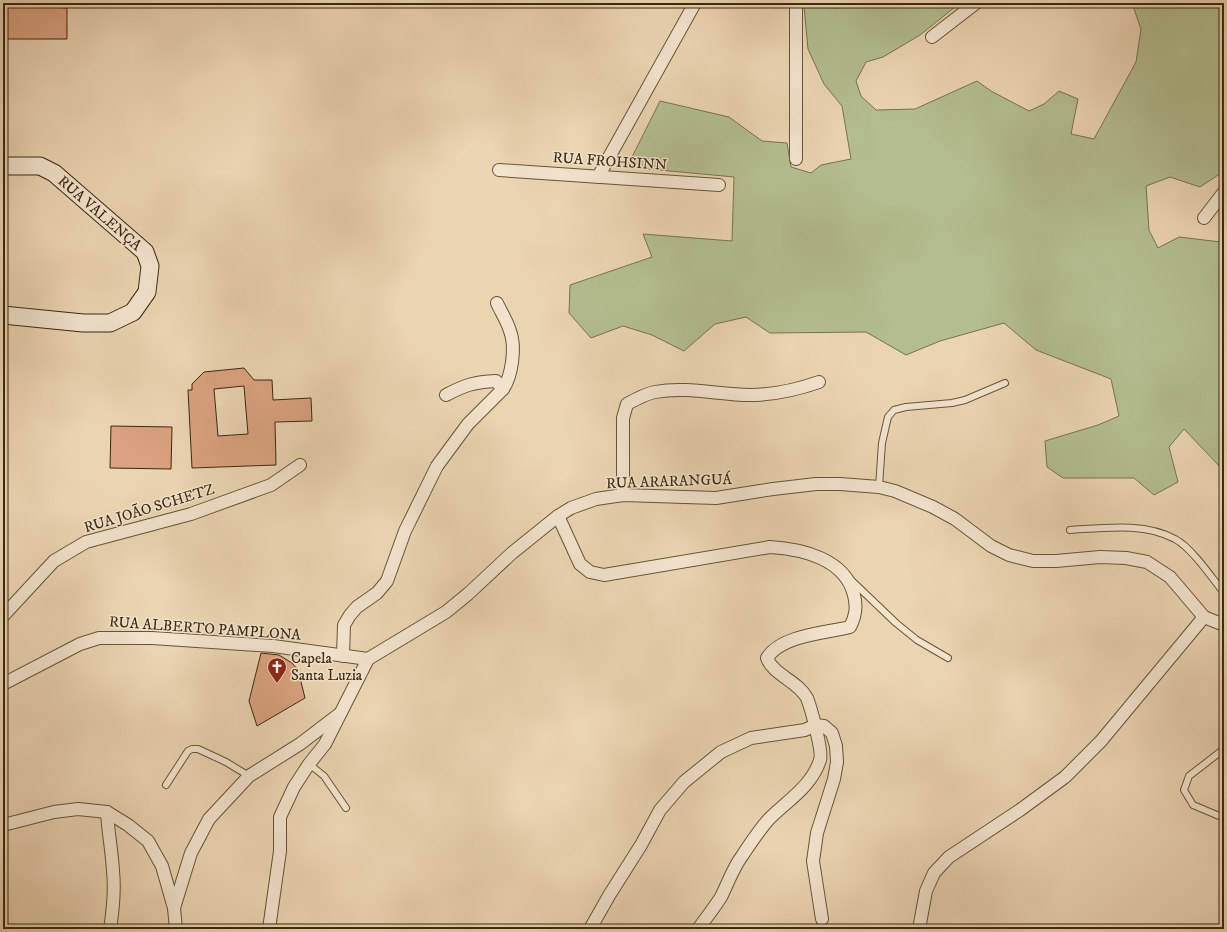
<svg xmlns="http://www.w3.org/2000/svg" width="1227" height="932" font-family="'IM FELL DW Pica',serif">
	<rect width="100%" height="100%" fill="#ebd4b2"/>
	<filter id="stains"><feTurbulence type="fractalNoise" baseFrequency=".005" numOctaves="4"/><feColorMatrix values="0 0 0 0 .2 0 0 0 0 .09 0 0 0 0 .02 0 0 0 .5 -.17"/></filter>
	<radialGradient id="worn" r=".72"><stop offset=".6" stop-color="#630" stop-opacity="0"/><stop offset="1" stop-color="#630" stop-opacity=".3"/></radialGradient>
	<polygon fill="#b3bd8f" stroke="#77734f" points="840,3 960,3 920,35 883,57 866,62 856,81 861,96 876,110 915,109 977,81 991,91 1029,111 1044,104 1059,91 1078,99 1071,134 1094,139 1136,62 1141,29 1132,3 1224,3 1224,171 1200,187 1170,177 1146,186 1149,230 1158,248 1179,237 1221,242 1224,241 1224,471 1184,429 1169,447 1178,482 1154,495 1134,478 1063,478 1047,467 1045,441 1098,425 1119,416 1111,379 1036,350 1004,323 940,341 906,355 866,332 770,333 746,317 715,324 684,351 652,335 623,326 591,338 569,313 570,285 652,257 643,234 732,241 734,177 627,167 660,101 729,117 762,141 787,143 791,167 811,173 821,165 851,159 842,106 824,84 808,49 804,7 839,8"/>
	<g fill="#daa280" stroke="#3b290f" fill-rule="evenodd">
		<polygon points="6,3 49,3 49,7 67,8 67,39 6,39"/>
		<path d="M244,368l10,12h18l1,20 38,-2 1,23 -37,1 1,43 -84,3 -4,-78h4v-6l12,-12zM244,386l4,48 -30,2 -4,-47z"/>
		<polygon points="111,426 172,427 171,469 110,468"/>
		<polygon points="261,653 279,655 292,663 298,670 305,698 257,726 249,701"/>
	</g>
	<g fill="none" stroke-linecap="round" stroke-linejoin="round">
		<g stroke="#675438" stroke-width="8">
			<g id="lane">
				<polyline points="879,487 882,443 888,417 894,410 906,407 952,403 965,400 1005,383"/>
				<path d="M1070,530c33,-2 75,-8 105,9 17,9 37,39 49,54"/>
				<polyline points="852,581 896,623 917,640 948,658"/>
				<polyline points="1224,749 1189,776 1184,790 1193,805 1224,818"/>
				<polyline points="309,764 324,776 346,808"/>
				<polyline points="166,785 188,751 192,749 198,749 226,762 249,776"/>
			</g>
		</g>
		<g stroke="#675438" stroke-width="14">
			<g id="street">
				<polyline points="796,3 796,159"/>
				<polyline points="932,37 976,3"/>
				<polyline points="499,170 719,185"/>
				<polyline points="598,177 695,3"/>
				<polyline points="1204,218 1224,192"/>
				<path d="M497,303c4,9 10,18 13,28 6,16 2,45 -7,58"/>
				<path d="M623,495v-77l4,-14c9,-5 18,-10 28,-12 32,-6 64,3 95,3 25,0 46,-5 69,-13"/>
				<path d="M558,516l22,48 10,8 14,3 166,-28c33,2 75,12 84,48 3,12 2,21 -4,32 -24,6 -69,8 -83,31 6,17 31,23 40,40 4,10 16,54 13,62 -8,26 -33,41 -51,59 -10,11 -19,25 -27,37 -9,12 -14,27 -21,41 -7,11 -15,21 -23,32"/>
				<polyline points="3,616 54,561 86,542 191,514 271,485 300,465"/>
				<path d="M343,656l1,-31 6,-10 7,-8 20,-14 10,-12 18,-50 32,-65 31,-42 35,-35 -7,-8c-22,1 -31,4 -50,14"/>
				<polyline points="3,684 80,644 99,638 152,638 273,646 368,659"/>
				<polyline points="815,725 824,726 832,733 836,746 837,762 834,779 817,833 813,861 822,919"/>
				<path d="M107,812c1,20 5,39 6,59 2,19 0,39 -3,58"/>
				<polyline points="3,825 54,812 78,809 107,812 128,825 148,841 162,866 174,908"/>
				<polyline points="176,929 174,908 191,853 209,819 249,776 300,744 338,715"/>
				<polyline points="269,929 280,851 280,817 294,787 309,764 325,744 368,659 446,612 468,594 512,553 558,516 571,508 596,499 623,495 716,498 773,489 816,484 840,484 879,487 895,491 933,507 955,519 991,546 1009,555 1033,561 1056,561 1100,557 1126,558 1147,562 1170,577 1204,617 1224,625"/>
				<polyline points="590,929 610,894 641,845 660,810 684,782 721,752 751,738 805,730 815,725"/>
				<polyline points="919,929 926,891 934,873 949,857 1020,810 1065,777 1101,741 1204,617"/>
			</g>
		</g>
		<g stroke="#3b290f" stroke-width="19">
			<polyline id="secondary" points="3,166 40,166 54,173 145,252 150,266 147,292 133,312 110,323 83,323 3,315"/>
		</g>
		<use href="#lane" stroke="#f2e3cd" stroke-width="6"/>
		<use href="#street" stroke="#f2e3cd" stroke-width="12"/>
		<use href="#secondary" stroke="#f2e3cd" stroke-width="17"/>
	</g>
	<defs>
		<g id="church-pin" transform="scale(1)"><path d="M0 17L-7.5 6A9.5 9.5 0 1 1 7.5 6Z" fill="#8f2418" stroke="#f2e3cd"/><path d="M-1.2-6h2.4v3.5h3.3v2.4h-3.3V6h-2.4V-.1h-3.3v-2.4h3.3Z" fill="#fff"/></g>
	</defs>
	<g fill-rule="evenodd">
		<use href="#church-pin" x="277" y="667"/>
	</g>
	<g text-anchor="middle" stroke-width="3" stroke-linejoin="round" paint-order="stroke">
		<g font-size="15" fill="#3b290f" stroke="#f2e3cd">
			<text transform="translate(610 161) rotate(4)" y="5">RUA FROHSINN</text>
			<text transform="translate(100 213) rotate(41)" y="5">RUA VALENÇA</text>
			<text transform="translate(669 481) rotate(-2)" y="5">RUA ARARANGUÁ</text>
			<text transform="translate(149 508) rotate(-17)" y="5">RUA JOÃO SCHETZ</text>
			<text transform="translate(205 628) rotate(4)" y="5">RUA ALBERTO PAMPLONA</text>
		</g>
		<g font-size="15" fill="#3b290f" stroke="#f2e3cd" text-anchor="start">
			<text x="291" y="663">Capela<tspan x="291" dy="17">Santa Luzia</tspan></text>
		</g>
	</g>
	<rect width="1227" height="932" fill="none" stroke="#ebd4b2" stroke-width="16"/>
	<rect x="4" y="4" width="1219" height="924" fill="none" stroke="#3b290f" stroke-width="2"/>
	<rect x="8" y="8" width="1211" height="916" fill="none" stroke="#3b290f"/>
	<rect width="100%" height="100%" filter="url(#stains)"/>
	<rect width="100%" height="100%" fill="url(#worn)"/>
</svg>
